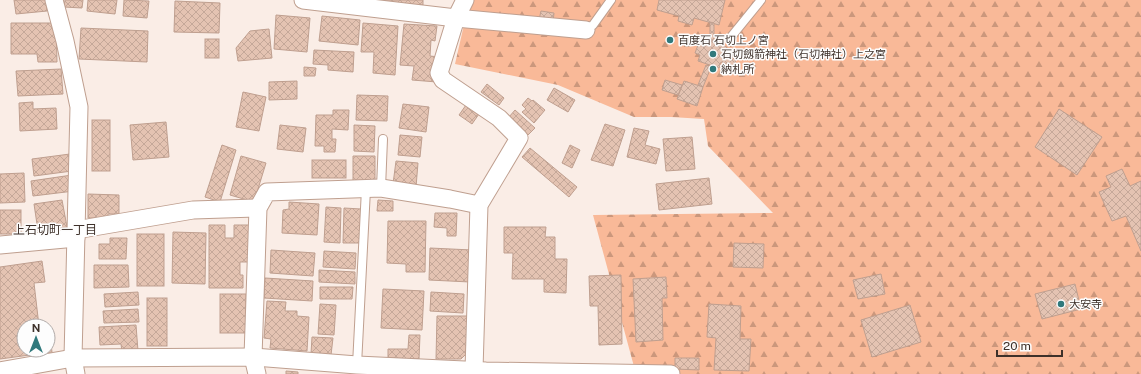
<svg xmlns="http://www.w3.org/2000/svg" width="1141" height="374" font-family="'Public Sans','Noto Sans JP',sans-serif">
	<defs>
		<pattern id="forest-firs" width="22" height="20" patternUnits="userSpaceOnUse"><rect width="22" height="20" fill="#f9b998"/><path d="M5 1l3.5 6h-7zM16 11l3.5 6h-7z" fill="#cb977c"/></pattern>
		<pattern id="building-cross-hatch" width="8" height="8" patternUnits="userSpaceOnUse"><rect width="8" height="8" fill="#e4c3b2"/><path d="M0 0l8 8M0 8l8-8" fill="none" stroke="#c5a899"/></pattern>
	</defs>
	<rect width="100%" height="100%" fill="#faede6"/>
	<polygon fill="url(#forest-firs)" points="474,0 1141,0 1141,374 636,374 593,215 773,213 708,146 704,119 671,117 634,117 558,85 455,64 466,16"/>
	<g fill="url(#building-cross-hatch)" stroke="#bf9f8f">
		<polygon points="14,0 46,0 47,11 16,14"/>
		<polygon points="65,0 83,0 82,8 64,7"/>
		<polygon points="88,0 117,0 115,14 87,11"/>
		<polygon points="124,0 149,1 147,18 123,16"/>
		<polygon points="385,0 423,0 423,5 384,4"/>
		<polygon points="659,0 725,0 719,25 694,18 692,25 678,21 679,16 657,10"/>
		<polygon points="175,1 220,3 219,33 174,32"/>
		<polygon points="541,11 554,13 553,22 539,20"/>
		<polygon points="276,15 310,18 307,52 274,49"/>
		<polygon points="322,16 360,20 358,45 319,41"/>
		<polygon points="710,22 714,23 714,42 710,41"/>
		<polygon points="11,23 56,23 57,62 38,62 37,54 11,54"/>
		<polygon points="363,23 398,26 395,75 373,73 374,52 361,52"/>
		<polygon points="404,24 437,26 435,41 431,40 430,56 439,57 437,82 412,80 414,66 400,65"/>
		<polygon points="81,28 148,31 147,62 79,59"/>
		<polygon points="269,29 272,58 238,61 236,48 250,31"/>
		<rect x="205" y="39" width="14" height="19"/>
		<polygon points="706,40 727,47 725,52 737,56 734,66 721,62 719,68 698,61 700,55 695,53 698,45 704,47"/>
		<polygon points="314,50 354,52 353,72 328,70 328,65 313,64"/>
		<polygon points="706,65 711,67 703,87 698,85"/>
		<polygon points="304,67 316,68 315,76 304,76"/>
		<polygon points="61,69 63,94 18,96 16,71"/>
		<polygon points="665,80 682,85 678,95 662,90"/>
		<polygon points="297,81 297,99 269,100 269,82"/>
		<polygon points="684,81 703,87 697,106 677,99"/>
		<polygon points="487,84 504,98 499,105 481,92"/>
		<polygon points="554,88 575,100 568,112 547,100"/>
		<polygon points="243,92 266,97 259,131 236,127"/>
		<polygon points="357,95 388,96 387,121 356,120"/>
		<polygon points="528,98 532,101 533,100 545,110 534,123 522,112 526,109 522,105"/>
		<polygon points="33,102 33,109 56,108 57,129 20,131 19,103"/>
		<polygon points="403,104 429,107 426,132 399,128"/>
		<polygon points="466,105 479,114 472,124 459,115"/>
		<polygon points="1059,109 1102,137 1077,175 1035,147"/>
		<polygon points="333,110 349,110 348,130 332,129 332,139 336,139 335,152 324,152 324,146 315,146 316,115 333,115"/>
		<polygon points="515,110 535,128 528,135 509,117"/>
		<rect x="92" y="120" width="18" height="51"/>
		<polygon points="166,122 169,157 133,160 130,125"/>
		<polygon points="605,124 625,130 613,166 591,160"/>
		<polygon points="280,125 306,128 303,152 277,149"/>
		<polygon points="354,125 375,126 374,152 354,151"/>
		<polygon points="634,128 649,131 645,145 660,149 656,164 627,157"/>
		<polygon points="400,135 422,137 420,157 398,155"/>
		<polygon points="692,137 695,169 666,171 663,139"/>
		<polygon points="222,145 236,150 220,202 205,197"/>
		<polygon points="570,145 580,150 572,168 562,163"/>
		<polygon points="530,148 577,187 569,197 522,157"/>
		<polygon points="70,154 72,171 34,176 32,159"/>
		<polygon points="241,156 266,163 254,202 230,195"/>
		<polygon points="353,156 375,156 375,182 353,181"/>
		<rect x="312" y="160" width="34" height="18"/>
		<polygon points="396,161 418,163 416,187 393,184"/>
		<polygon points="1122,169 1130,186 1141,181 1141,251 1126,216 1112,221 1099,192 1111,187 1106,176"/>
		<polygon points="24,173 25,202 0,203 0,174"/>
		<polygon points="72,175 74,191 33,196 31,181"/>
		<polygon points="709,178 712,204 659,210 656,184"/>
		<polygon points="88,194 119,195 119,214 108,214 108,218 88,218"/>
		<polygon points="62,200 67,227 38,231 34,204"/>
		<polygon points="378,200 393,201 393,211 377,211"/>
		<polygon points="289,202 319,204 317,235 282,233 283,210 289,209"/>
		<polygon points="326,207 341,208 340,243 324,242"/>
		<polygon points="344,208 361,209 360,243 343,243"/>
		<rect x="0" y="210" width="21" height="24"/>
		<polygon points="435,213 457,213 456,236 447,236 447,228 434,227"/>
		<polygon points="388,221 426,221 425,272 406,272 406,264 387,263"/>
		<polygon points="209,225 225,225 225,238 234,238 234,225 250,225 250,262 240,262 240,275 243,275 243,288 209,288"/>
		<polygon points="504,227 546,227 545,237 555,237 555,259 567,259 566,293 544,292 544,279 512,279 513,253 504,253"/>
		<polygon points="173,232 206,233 205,284 172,283"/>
		<rect x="137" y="234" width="27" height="52"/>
		<polygon points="110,238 127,238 126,259 99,259 99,244 110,244"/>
		<polygon points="734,243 764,244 763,268 733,267"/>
		<polygon points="430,248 472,250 470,282 429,280"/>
		<polygon points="271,250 315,253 313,276 270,273"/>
		<polygon points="324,251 356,253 355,269 323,267"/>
		<polygon points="42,261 45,282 34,283 39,326 24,326 24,350 48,350 49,329 52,352 0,359 0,267"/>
		<polygon points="94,265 128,265 129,287 94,288"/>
		<polygon points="319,270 355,272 355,284 319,282"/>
		<polygon points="881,274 885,294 858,299 853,280"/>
		<polygon points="621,275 622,344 599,345 598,306 590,306 589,276"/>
		<polygon points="666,277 667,298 662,298 663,340 636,342 633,279"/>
		<polygon points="265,278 313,281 312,301 264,298"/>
		<polygon points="1075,284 1081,309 1042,319 1035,294"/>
		<polygon points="320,287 353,287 352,299 320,299"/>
		<polygon points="383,289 424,291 422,330 381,328"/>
		<polygon points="138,292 139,305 105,307 104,294"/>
		<polygon points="431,292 464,294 463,313 430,311"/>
		<rect x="220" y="294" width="26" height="39"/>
		<rect x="147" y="298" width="20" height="48"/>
		<polygon points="267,301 286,302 285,311 297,311 297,316 309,317 307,351 270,348 271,339 264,338"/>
		<polygon points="320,304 336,305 334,335 318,334"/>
		<polygon points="709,304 741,306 740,339 751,339 749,371 714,370 716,338 707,337"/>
		<polygon points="910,305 921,342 872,357 861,320"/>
		<polygon points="138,309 139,322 104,323 103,311"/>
		<polygon points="437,316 470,316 469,351 461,359 436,359"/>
		<polygon points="136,325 138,351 122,352 121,344 100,345 99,327"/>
		<polygon points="409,335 420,335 419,359 388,358 388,349 408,349"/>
		<polygon points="312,337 333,338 331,355 311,354"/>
		<polygon points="675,358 699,358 699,370 675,369"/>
		<polygon points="286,371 298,372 298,374 286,374"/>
	</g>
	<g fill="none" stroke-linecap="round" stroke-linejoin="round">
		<g stroke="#bf9f8f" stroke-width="10">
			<g id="service">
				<polyline points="586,30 593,25 611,0"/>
				<polyline points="731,37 761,0"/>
				<polyline points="381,188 383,139"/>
				<polyline points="357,365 366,189"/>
			</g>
		</g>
		<g stroke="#bf9f8f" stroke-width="19">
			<g id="minor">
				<polyline points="54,0 65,41 79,107 73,358 76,374"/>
				<polyline points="303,0 456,18 586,30"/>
				<polyline points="465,0 456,18 439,73 443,80 499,118 519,138 479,205 474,370"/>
				<polyline points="76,230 193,210 258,208"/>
				<polyline points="0,245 76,238"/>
				<polyline points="0,371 73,358 253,357 357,365 486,371 671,374"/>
				<polyline points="257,374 253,357 258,208 267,192 381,188 450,199 479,205"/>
			</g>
		</g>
		<use href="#service" stroke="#fff" stroke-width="8"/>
		<use href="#minor" stroke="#fff" stroke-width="17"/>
	</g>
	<g fill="#30797c" stroke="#fdfdfd" stroke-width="1.5">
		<circle cx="670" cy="40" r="4"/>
		<circle cx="713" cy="54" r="4"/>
		<circle cx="713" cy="69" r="4"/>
		<circle cx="1061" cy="304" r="4"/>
	</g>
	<g text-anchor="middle" stroke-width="3" stroke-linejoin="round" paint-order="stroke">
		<g font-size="11" fill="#3e312a" stroke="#fdfdfd" text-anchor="start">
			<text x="678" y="44">百度石 石切上ノ宮</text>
			<text x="721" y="58">石切劔箭神社（石切神社）上之宮</text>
			<text x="721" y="73">納札所</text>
			<text x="1069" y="308">大安寺</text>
		</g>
		<g font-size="12" fill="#3e312a" stroke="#fdfdfd">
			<text x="55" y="234">上石切町一丁目</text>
		</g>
	</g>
	<g transform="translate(36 338)"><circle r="19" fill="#fdfdfd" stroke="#b1aba9"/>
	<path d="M0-3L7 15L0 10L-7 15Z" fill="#30797c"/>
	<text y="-6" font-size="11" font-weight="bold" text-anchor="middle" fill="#3e312a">N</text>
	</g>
	<path d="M997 350v6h65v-6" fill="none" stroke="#3e312a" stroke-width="2"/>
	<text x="1003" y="350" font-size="12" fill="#3e312a" stroke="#fdfdfd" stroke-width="3" paint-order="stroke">20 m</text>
</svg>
